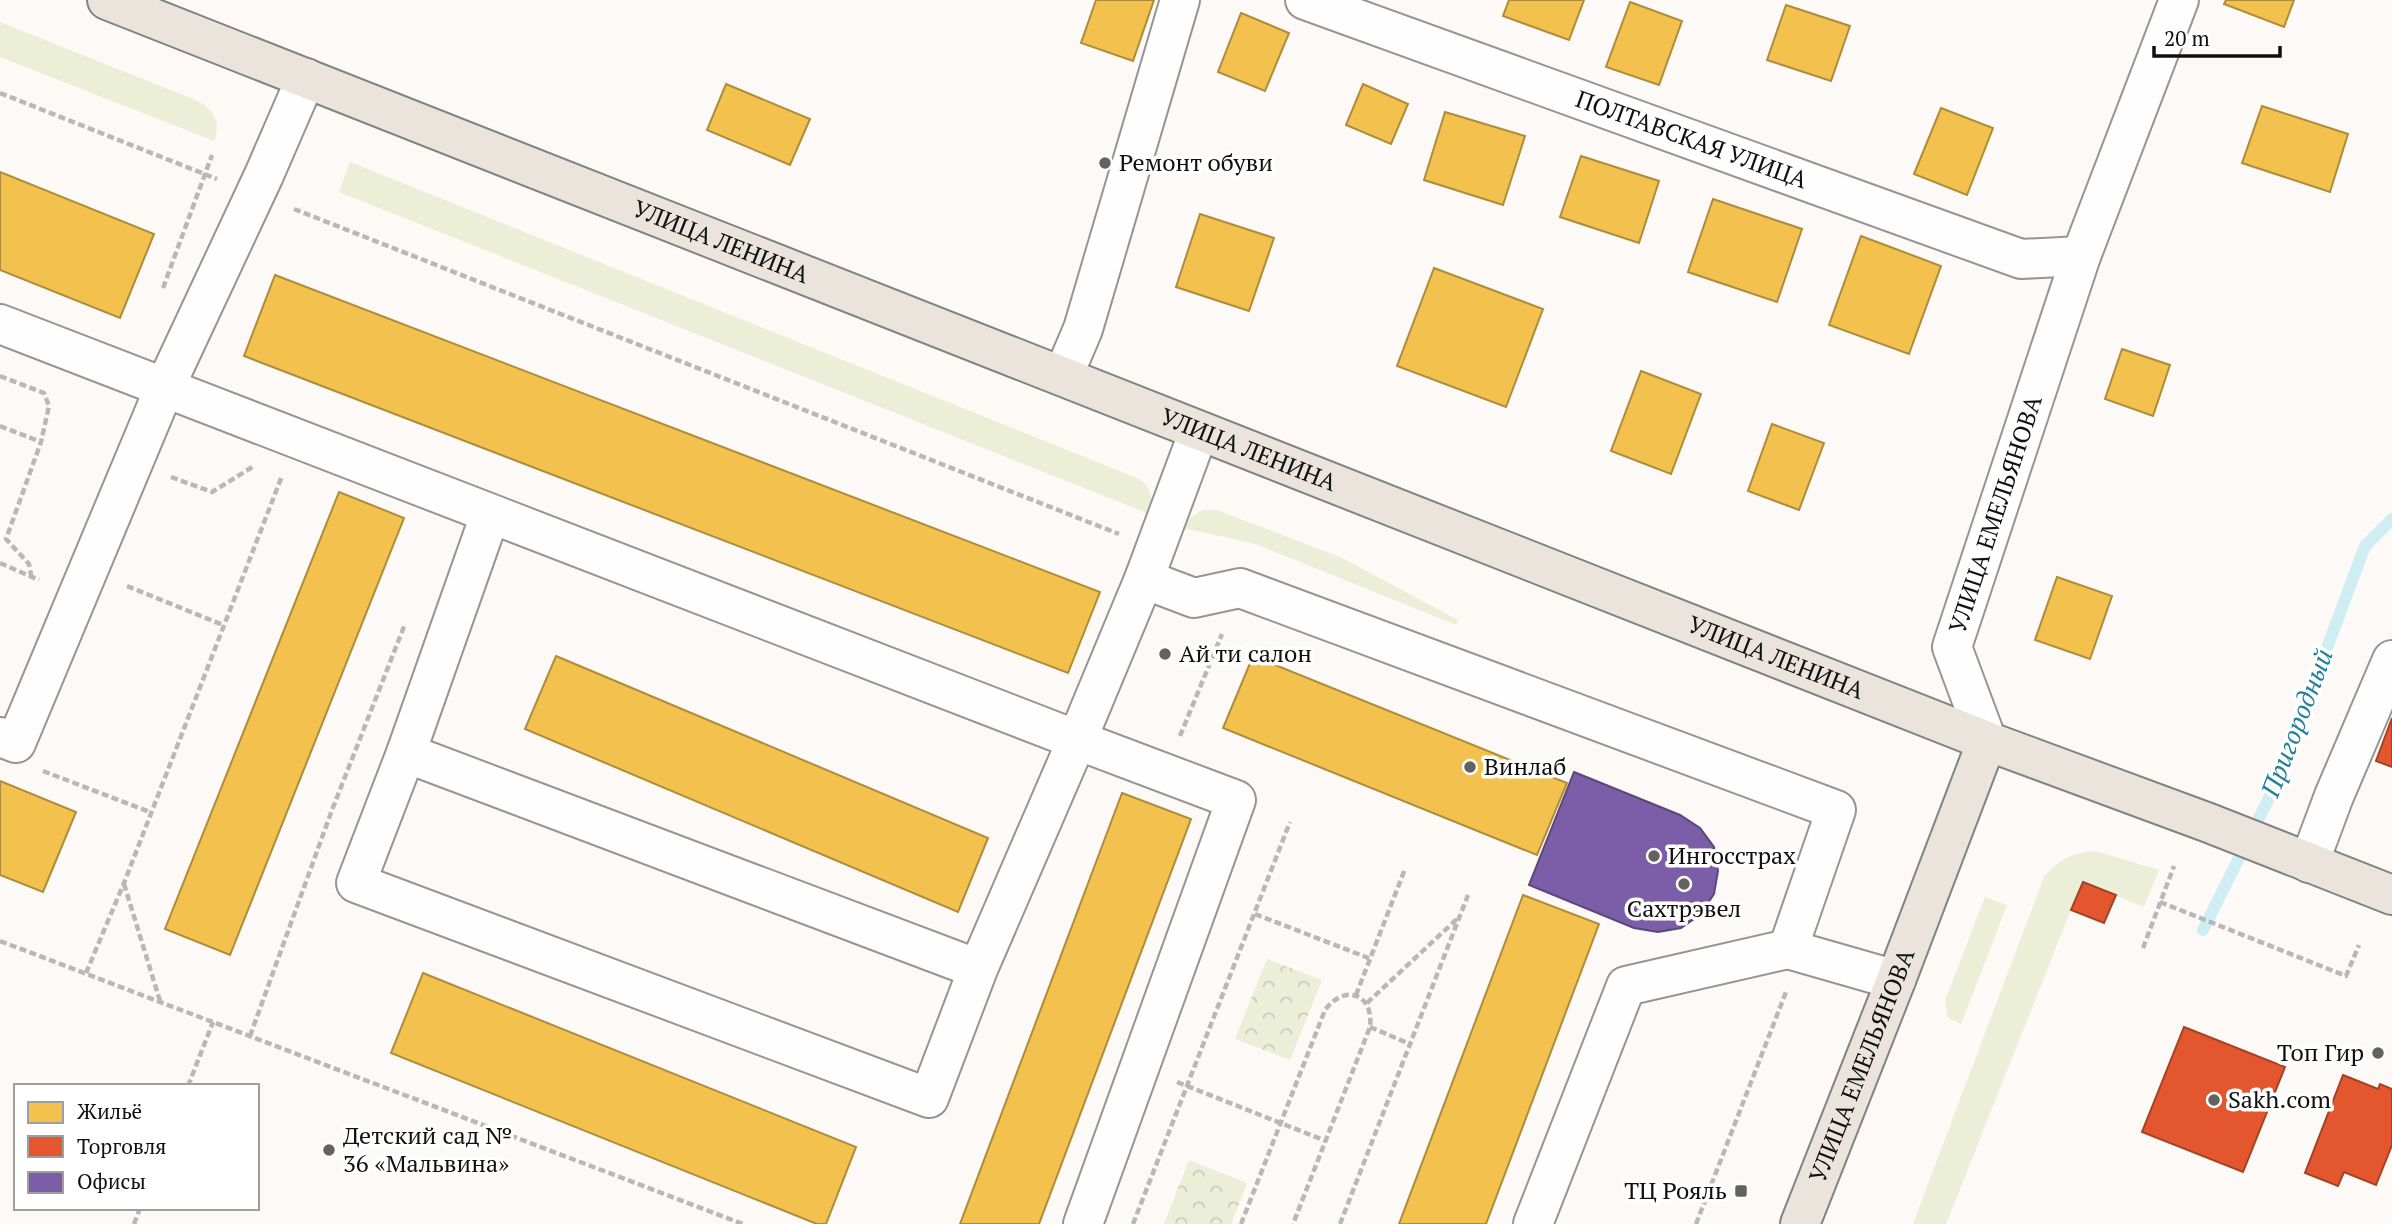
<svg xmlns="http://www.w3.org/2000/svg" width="2392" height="1224" font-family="'PT Serif',serif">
	<defs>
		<pattern id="park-crowns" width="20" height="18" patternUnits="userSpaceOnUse" patternTransform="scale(1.75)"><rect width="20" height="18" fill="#ebefd8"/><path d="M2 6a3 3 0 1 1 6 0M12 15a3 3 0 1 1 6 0" fill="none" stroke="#c8ccb8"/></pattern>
	</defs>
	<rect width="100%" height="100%" fill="#fcf9f6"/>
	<g fill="#ebefd8">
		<path d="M0,22l198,79c17,10 23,22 16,40l-214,-84z"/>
		<path d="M350,162l787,316c15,9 17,19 10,35l-808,-321z"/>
		<polygon points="1203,510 1217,510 1342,558 1458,620 1456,625 1256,544 1182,528 1191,517"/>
		<path d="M2096,851l63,19 -15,37 -62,-25 -136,342h-33l131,-347c16,-18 28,-24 52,-26z"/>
		<polygon points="1985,897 2007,905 1961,1024 1948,1018 1945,1001"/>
	</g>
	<g fill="url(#park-crowns)">
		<polygon points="1267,959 1322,980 1290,1060 1235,1039"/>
		<polygon points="1189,1160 1247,1183 1231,1224 1164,1224"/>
	</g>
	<g fill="#f2c14e" stroke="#ae8c3b" stroke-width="2">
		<polygon points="1096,0 1154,0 1133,61 1081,43"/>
		<polygon points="1509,0 1584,0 1569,40 1503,16"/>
		<polygon points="2226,0 2294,0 2284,27 2224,4"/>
		<polygon points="1630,2 1682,21 1659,85 1606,67"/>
		<polygon points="1786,5 1850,26 1831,81 1767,60"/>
		<polygon points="1241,13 1289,33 1265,91 1218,72"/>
		<polygon points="726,84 810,119 790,165 707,130"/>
		<polygon points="1363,84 1408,104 1391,144 1346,125"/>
		<polygon points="2262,106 2348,134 2330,192 2242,163"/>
		<polygon points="1941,108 1993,128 1967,195 1914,174"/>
		<polygon points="1445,112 1525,136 1503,205 1424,180"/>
		<polygon points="1581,156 1659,181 1639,243 1560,217"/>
		<polygon points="0,172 154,234 120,318 0,270"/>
		<polygon points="1713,199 1802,229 1777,302 1688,272"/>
		<polygon points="1200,214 1274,238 1249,311 1176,287"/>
		<polygon points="1861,236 1941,266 1909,354 1829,325"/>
		<polygon points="1434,268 1543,309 1506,407 1397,366"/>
		<polygon points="275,275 1100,592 1068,673 244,356"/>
		<polygon points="2122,349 2170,365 2153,416 2105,399"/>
		<polygon points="1641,371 1701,394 1671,474 1611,451"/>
		<polygon points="1772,424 1824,443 1799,510 1748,491"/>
		<polygon points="339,492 404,518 230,955 165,929"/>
		<polygon points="2057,577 2112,596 2090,659 2035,640"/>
		<polygon points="556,656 988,838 958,912 525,729"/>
		<polygon points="1253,656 1567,783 1537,855 1223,728"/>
		<polygon points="0,781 76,812 43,892 0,875"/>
		<polygon points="1122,793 1191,819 1039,1224 960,1224"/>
		<polygon points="1523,895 1599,924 1486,1224 1399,1224"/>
		<polygon points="423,973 856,1147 826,1224 817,1224 391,1053"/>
	</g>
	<g fill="#e4572e" stroke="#a44225" stroke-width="2">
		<polygon points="2392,718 2392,767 2376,761"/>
		<polygon points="2083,882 2116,895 2104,923 2071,910"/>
		<polygon points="2184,1027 2285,1067 2243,1172 2142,1132"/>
		<polygon points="2343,1075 2378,1089 2380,1084 2392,1089 2392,1145 2376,1185 2344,1172 2338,1186 2305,1173"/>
	</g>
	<polygon fill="#7b5ea7" stroke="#5b477a" stroke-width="2" points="1574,772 1680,815 1700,828 1714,847 1718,871 1714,894 1701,914 1681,928 1658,932 1634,928 1529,885"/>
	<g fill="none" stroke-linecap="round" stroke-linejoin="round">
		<polyline stroke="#cfeef3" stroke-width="12" points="2203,930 2277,782 2365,546 2392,519"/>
		<g stroke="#969594" stroke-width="42">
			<g id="minor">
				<path id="s1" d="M1305,0l716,259 60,-3"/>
				<polyline points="0,324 1077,740 1144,579 1199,431"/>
				<polyline points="1063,376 1083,329 1180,0"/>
				<polyline points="1144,579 1194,598 1240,588 1836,810 1788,949 1626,986 1533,1224"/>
				<polyline points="0,737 16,743 164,389 264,175 306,78"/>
				<path id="s2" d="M1987,741l-35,-94 129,-391 98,-256"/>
				<polyline points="406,753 490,515"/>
				<polyline points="2309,863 2334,796 2392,660"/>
				<polyline points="1788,949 1896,980"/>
				<polyline points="978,969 406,753 356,883 929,1098 978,969 1077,740 1236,800 1083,1224"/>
			</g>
		</g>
		<g stroke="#848281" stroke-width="42">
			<g id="major">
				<path id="s3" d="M107,0l1880,741 222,82 183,72"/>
				<path id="s4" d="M1800,1224l96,-244 91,-239"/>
			</g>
		</g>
		<g stroke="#b9b8b8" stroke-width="4.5" stroke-dasharray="7 3.5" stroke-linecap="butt">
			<polyline points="0,93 217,179"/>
			<polyline points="294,209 1119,534"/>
			<polyline points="163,288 212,155"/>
			<polyline points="0,376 44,393 49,406 41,442 6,539 29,564 31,575"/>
			<polyline points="0,426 41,442"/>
			<polyline points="171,477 212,492 254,466"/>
			<polyline points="0,563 39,580"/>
			<polyline points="127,586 223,625"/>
			<polyline points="1180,736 1222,634"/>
			<polyline points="43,771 150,812"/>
			<polyline points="124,884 160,1001"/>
			<polyline points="2160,902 2346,976 2359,945"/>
			<polyline points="1255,914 1371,959"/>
			<polyline points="0,941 743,1224"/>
			<polyline points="2143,948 2174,866"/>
			<polyline points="86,973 124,883 282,476"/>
			<polyline points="1356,995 1405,869"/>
			<polyline points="1367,1003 1458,918"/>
			<polyline points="1370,1027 1410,1044"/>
			<polyline points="250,1036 332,810 405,624"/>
			<polyline points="1177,1082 1326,1141"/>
			<polyline points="188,1086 213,1022"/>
			<polyline points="134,1224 140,1208"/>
			<polyline points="1133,1224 1290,822"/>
			<path d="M1241,1224l84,-214c20,-27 49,-16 45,17l-77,197"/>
			<polyline points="1340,1224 1468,895"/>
			<polyline points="1696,1224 1786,992"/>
		</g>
		<use href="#minor" stroke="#fffefe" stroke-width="38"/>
		<use href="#major" stroke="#ebe4dc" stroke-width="38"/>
	</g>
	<g fill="#636260" stroke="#fff" stroke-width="2.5">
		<circle cx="1105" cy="163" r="7"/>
		<circle cx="1165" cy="654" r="7"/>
		<circle cx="1470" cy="767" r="7"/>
		<circle cx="1654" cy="856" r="7"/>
		<circle cx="1684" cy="884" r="7"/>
		<circle cx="2378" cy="1053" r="7"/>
		<circle cx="2214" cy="1100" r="7"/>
		<circle cx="329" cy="1150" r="7"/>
		<rect x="1734" y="1184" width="14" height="14" rx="3.5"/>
	</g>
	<g text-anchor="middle" stroke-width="7" stroke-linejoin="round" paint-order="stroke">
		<g font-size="24" fill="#101010" stroke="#fff">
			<text dy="8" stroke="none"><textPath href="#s1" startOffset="411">ПОЛТАВСКАЯ УЛИЦА</textPath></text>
			<text dy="8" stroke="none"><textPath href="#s3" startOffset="660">УЛИЦА ЛЕНИНА</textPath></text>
			<text dy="8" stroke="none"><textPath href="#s3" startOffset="1227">УЛИЦА ЛЕНИНА</textPath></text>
			<text dy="8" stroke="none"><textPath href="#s2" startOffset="240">УЛИЦА ЕМЕЛЬЯНОВА</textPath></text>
			<text dy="8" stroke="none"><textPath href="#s3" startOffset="1794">УЛИЦА ЛЕНИНА</textPath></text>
			<text dy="8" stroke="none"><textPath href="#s4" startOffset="170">УЛИЦА ЕМЕЛЬЯНОВА</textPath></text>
		</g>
		<g font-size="24" fill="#101010" stroke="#fff" text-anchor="start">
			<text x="1119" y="171">Ремонт обуви</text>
			<text x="1179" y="662">Ай ти салон</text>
			<text x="1484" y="775">Винлаб</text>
			<text x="1668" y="864">Ингосстрах</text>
			<text x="1684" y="917" text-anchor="middle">Сахтрэвел</text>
			<text x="2364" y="1061" text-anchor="end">Топ Гир</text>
			<text x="2228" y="1108">Sakh.com</text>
			<text x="343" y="1144">Детский сад №<tspan x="343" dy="28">36 «Мальвина»</tspan></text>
			<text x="1727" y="1199" text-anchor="end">ТЦ Рояль</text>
		</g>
		<g font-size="26" font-style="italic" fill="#228099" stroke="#fff">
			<text transform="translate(2297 723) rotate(-69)" y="9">Пригородный</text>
		</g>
	</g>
	<rect x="14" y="1084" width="245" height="126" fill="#ffffff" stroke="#9f9f9f" stroke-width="2"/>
	<rect x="28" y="1102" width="35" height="21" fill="#f2c14e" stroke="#9f9f9f" stroke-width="2"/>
	<text x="77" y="1119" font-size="21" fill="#101010">Жильё</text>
	<rect x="28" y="1136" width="35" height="21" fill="#e4572e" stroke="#9f9f9f" stroke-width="2"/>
	<text x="77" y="1154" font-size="21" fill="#101010">Торговля</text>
	<rect x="28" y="1172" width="35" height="21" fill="#7b5ea7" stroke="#9f9f9f" stroke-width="2"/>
	<text x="77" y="1189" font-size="21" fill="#101010">Офисы</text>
	<path d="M2154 46v10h126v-10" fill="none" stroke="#101010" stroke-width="3.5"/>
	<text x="2164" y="46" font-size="21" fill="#101010" stroke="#ffffff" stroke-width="5" paint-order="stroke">20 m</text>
</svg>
